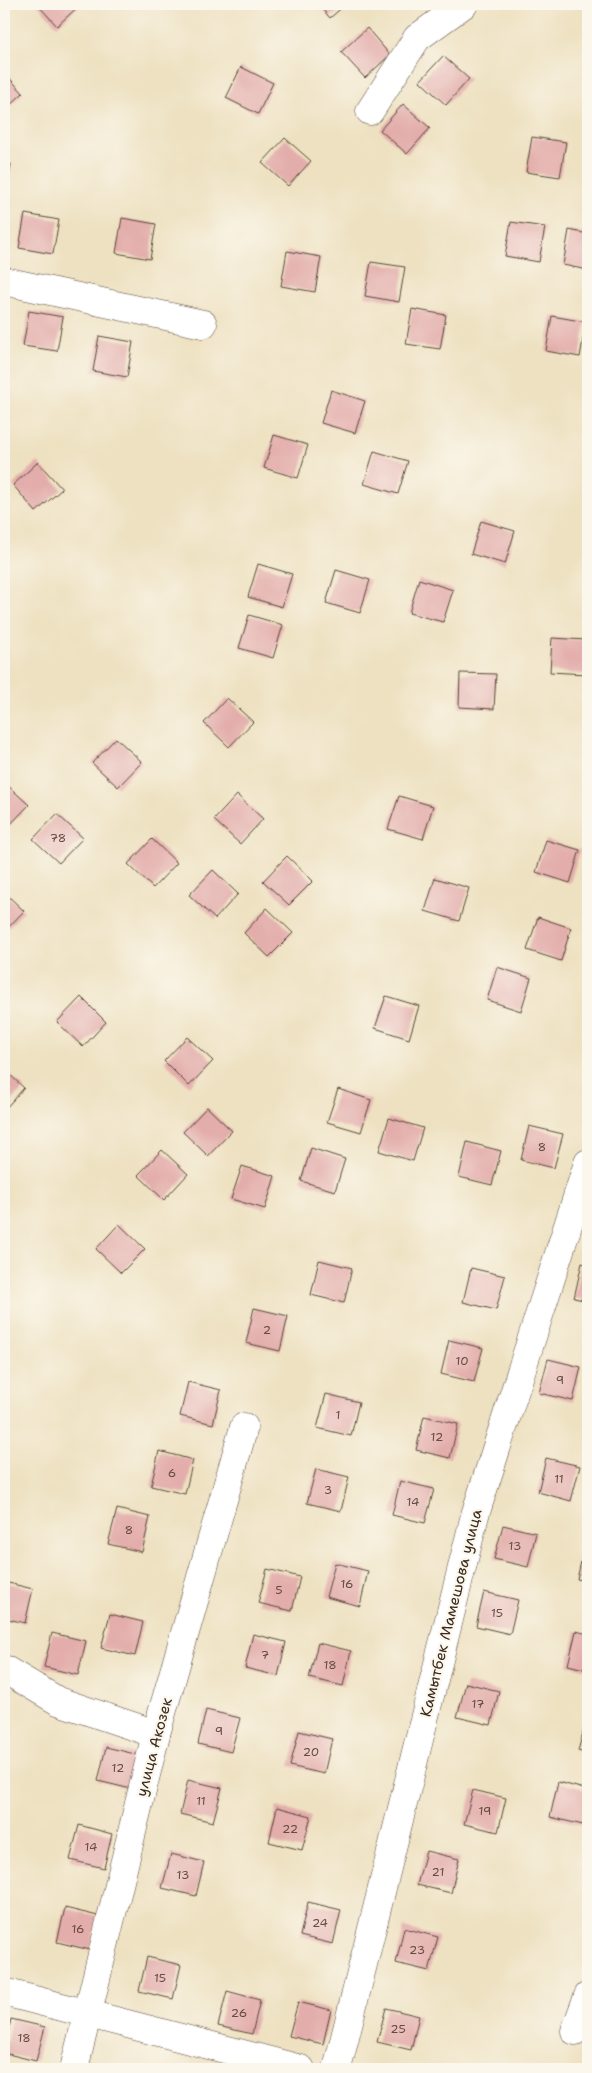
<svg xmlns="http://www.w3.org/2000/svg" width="592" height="2073" font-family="'Shantell Sans',sans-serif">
	<rect width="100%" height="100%" fill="#fbf7ec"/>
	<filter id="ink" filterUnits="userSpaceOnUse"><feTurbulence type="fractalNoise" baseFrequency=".02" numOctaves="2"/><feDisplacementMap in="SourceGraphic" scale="10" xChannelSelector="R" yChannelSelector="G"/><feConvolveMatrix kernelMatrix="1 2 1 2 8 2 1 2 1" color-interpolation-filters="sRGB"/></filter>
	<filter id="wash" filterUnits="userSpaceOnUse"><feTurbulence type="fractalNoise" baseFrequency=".0096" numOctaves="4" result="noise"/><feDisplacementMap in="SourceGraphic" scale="20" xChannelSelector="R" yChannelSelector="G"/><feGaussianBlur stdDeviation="1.12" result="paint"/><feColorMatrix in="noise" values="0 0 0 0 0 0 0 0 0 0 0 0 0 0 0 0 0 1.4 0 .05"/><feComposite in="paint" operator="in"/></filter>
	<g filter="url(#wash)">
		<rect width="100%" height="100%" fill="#eee1c1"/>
		<g id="blocks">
			<g fill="#e3adab">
				<polygon points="37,4 81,4 57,26"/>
				<polygon points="318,4 346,4 330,18"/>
				<polygon points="367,28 390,55 365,78 341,52"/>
				<polygon points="443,56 469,79 446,105 420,81"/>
				<polygon points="241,67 273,83 258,114 226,98"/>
				<polygon points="4,72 23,93 4,111"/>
				<polygon points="403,104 430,128 407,154 380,130"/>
				<polygon points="532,137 566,142 560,177 526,172"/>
				<polygon points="285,138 311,161 288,186 262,163"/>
				<polygon points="4,162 11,164 5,199 4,198"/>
				<polygon points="25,214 59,220 53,254 19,248"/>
				<polygon points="122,218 156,224 150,259 116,253"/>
				<polygon points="511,222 545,227 539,262 505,256"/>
				<polygon points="569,230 588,234 588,270 563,265"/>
				<polygon points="287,251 321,257 315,292 281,286"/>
				<polygon points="371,262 405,267 399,302 365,296"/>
				<polygon points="412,309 446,315 440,349 406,344"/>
				<polygon points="29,311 63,317 57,351 23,346"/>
				<polygon points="552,316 586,322 580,357 546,351"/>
				<polygon points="99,336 133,342 127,377 93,371"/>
				<polygon points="331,390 365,401 355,433 321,423"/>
				<polygon points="274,435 308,445 298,478 264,468"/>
				<polygon points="374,451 408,461 398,494 364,484"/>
				<polygon points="38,462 62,489 36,512 13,485"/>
				<polygon points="481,521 515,531 505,564 471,554"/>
				<polygon points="258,564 292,574 282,607 248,597"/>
				<polygon points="336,570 370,580 360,613 326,603"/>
				<polygon points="419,579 453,590 443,622 409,613"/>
				<polygon points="249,615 283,625 273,658 239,648"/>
				<polygon points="552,638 587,640 586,674 550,672"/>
				<polygon points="460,673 496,674 494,709 459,707"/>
				<polygon points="227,698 253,722 229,747 204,723"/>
				<polygon points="116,738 142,762 118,787 92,763"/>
				<polygon points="4,782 29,805 5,830 4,829"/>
				<polygon points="237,795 263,819 240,844 214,820"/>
				<polygon points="399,796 433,806 423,839 388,829"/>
				<polygon points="57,814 83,838 59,863 33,839"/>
				<polygon points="152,839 177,863 153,888 128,864"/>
				<polygon points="546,840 580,850 570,883 536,872"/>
				<polygon points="287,856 313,881 289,905 263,881"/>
				<polygon points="213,870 238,894 215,919 189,895"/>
				<polygon points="435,878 469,888 459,921 425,911"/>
				<polygon points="4,892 24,911 4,932"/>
				<polygon points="267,908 293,933 269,957 244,933"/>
				<polygon points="538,917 571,928 561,961 527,950"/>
				<polygon points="497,967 531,978 521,1011 487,1000"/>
				<polygon points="386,996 419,1006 409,1039 375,1028"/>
				<polygon points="81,997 106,1022 83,1047 57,1022"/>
				<polygon points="187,1037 213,1061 189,1086 164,1061"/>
				<polygon points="4,1069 24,1088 4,1110"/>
				<polygon points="338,1089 371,1100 361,1132 327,1122"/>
				<polygon points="207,1107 232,1131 208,1156 183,1132"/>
				<polygon points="389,1118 423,1128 413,1161 379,1151"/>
				<polygon points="529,1126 563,1134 554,1168 521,1160"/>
				<polygon points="467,1142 501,1151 492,1185 459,1177"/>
				<polygon points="311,1148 345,1159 335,1191 301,1181"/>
				<polygon points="162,1150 188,1174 164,1200 138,1175"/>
				<polygon points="242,1166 275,1176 265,1209 231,1199"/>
				<polygon points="588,1202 588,1229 581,1228"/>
				<polygon points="119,1224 145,1249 121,1273 96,1249"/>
				<polygon points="319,1260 352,1268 344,1303 311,1295"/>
				<polygon points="582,1263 588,1265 588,1301 574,1298"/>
				<polygon points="471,1268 505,1276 496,1310 463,1302"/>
				<polygon points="254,1308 288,1316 280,1351 246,1343"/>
				<polygon points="449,1340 483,1348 474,1382 441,1374"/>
				<polygon points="548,1359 581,1367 573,1401 539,1393"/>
				<polygon points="188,1382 221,1390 213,1424 180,1416"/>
				<polygon points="326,1394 359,1402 351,1436 317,1428"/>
				<polygon points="424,1416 458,1424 450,1458 416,1450"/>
				<polygon points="159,1451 193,1460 185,1494 151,1486"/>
				<polygon points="546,1458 580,1466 571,1501 538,1492"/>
				<polygon points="316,1469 349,1477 341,1511 307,1503"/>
				<polygon points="400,1481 434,1489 425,1523 392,1515"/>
				<polygon points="117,1509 150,1517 142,1552 108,1544"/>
				<polygon points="503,1525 536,1533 528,1567 494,1559"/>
				<polygon points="585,1544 588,1545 588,1581 577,1579"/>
				<polygon points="335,1563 368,1571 360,1606 326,1597"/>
				<polygon points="267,1569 300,1577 292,1611 258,1603"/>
				<polygon points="4,1582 33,1589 25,1623 4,1618"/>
				<polygon points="484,1592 518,1600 510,1634 476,1626"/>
				<polygon points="110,1614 143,1622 135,1656 101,1648"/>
				<polygon points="576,1631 588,1634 588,1670 568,1665"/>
				<polygon points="52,1633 86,1641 78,1675 44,1667"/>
				<polygon points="253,1634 286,1642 278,1676 245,1668"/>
				<polygon points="318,1643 351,1651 343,1686 309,1678"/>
				<polygon points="466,1683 499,1691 491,1725 457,1717"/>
				<polygon points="206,1710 240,1718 231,1752 198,1744"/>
				<polygon points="588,1714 588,1754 578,1751"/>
				<polygon points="299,1731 332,1739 324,1774 290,1766"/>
				<polygon points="106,1747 139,1755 131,1789 98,1781"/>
				<polygon points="188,1780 222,1788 213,1822 180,1814"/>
				<polygon points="558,1782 588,1790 588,1803 583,1825 550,1817"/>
				<polygon points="473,1790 506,1798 498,1832 464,1824"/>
				<polygon points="277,1807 311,1816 302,1850 269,1842"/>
				<polygon points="79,1825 112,1834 104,1868 70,1860"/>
				<polygon points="426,1851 459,1859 451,1893 417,1885"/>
				<polygon points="171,1854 204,1862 196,1896 162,1888"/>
				<polygon points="308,1902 341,1910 333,1944 300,1936"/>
				<polygon points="65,1908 98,1916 90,1950 57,1942"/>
				<polygon points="404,1928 438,1937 429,1971 396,1963"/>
				<polygon points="147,1957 181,1965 173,1999 139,1991"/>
				<polygon points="227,1991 260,2000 252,2034 218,2026"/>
				<polygon points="298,2002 331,2010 323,2044 289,2036"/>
				<polygon points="386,2008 419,2016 411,2050 377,2042"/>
				<polygon points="11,2019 45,2027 36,2061 4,2053"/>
				<polygon points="120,2065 135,2069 119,2069"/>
			</g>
		</g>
	</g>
	<g filter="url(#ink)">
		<use href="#blocks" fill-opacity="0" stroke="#564536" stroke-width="1"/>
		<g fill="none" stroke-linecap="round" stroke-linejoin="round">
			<g stroke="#564536" stroke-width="29">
				<g id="minor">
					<polyline points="370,111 417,38 464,4"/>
					<polyline points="4,281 203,324"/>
					<polyline points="4,1669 58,1701 156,1734"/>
					<polyline points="4,1992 301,2069"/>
					<polyline points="575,2031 588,1996"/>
					<polyline points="74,2069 156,1734 244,1427"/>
					<polyline points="337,2069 475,1515 588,1163"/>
				</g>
			</g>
			<use href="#minor" stroke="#fff" stroke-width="28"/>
		</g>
	</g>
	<g text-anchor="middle" stroke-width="4.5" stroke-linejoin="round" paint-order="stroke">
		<g font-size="12" fill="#654b41">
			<text x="58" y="842">78</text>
			<text x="542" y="1151">8</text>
			<text x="267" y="1334">2</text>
			<text x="462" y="1365">10</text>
			<text x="560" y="1384">9</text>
			<text x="338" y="1419">1</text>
			<text x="437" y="1441">12</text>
			<text x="172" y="1477">6</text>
			<text x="559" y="1483">11</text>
			<text x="328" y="1494">3</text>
			<text x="413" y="1506">14</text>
			<text x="129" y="1534">8</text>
			<text x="515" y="1550">13</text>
			<text x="347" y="1588">16</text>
			<text x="279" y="1594">5</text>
			<text x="497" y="1617">15</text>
			<text x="265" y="1659">7</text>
			<text x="330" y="1669">18</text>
			<text x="478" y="1708">17</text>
			<text x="219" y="1735">9</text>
			<text x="311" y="1756">20</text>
			<text x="118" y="1772">12</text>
			<text x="201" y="1805">11</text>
			<text x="485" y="1815">19</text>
			<text x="290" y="1833">22</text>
			<text x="91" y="1851">14</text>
			<text x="438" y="1876">21</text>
			<text x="183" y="1879">13</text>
			<text x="320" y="1927">24</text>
			<text x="78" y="1933">16</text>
			<text x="417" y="1954">23</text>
			<text x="160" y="1982">15</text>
			<text x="239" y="2017">26</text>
			<text x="398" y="2033">25</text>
			<text x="24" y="2042">18</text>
		</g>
		<g font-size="15" fill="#3b2a1e" stroke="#fbf7ec">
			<text transform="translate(451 1613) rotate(-76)" y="5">Камытбек Мамешова улица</text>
			<text transform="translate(154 1747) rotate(-75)" y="5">улица Акозек</text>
		</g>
	</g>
	<rect width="592" height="2073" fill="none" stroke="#fbf7ec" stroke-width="20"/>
</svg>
